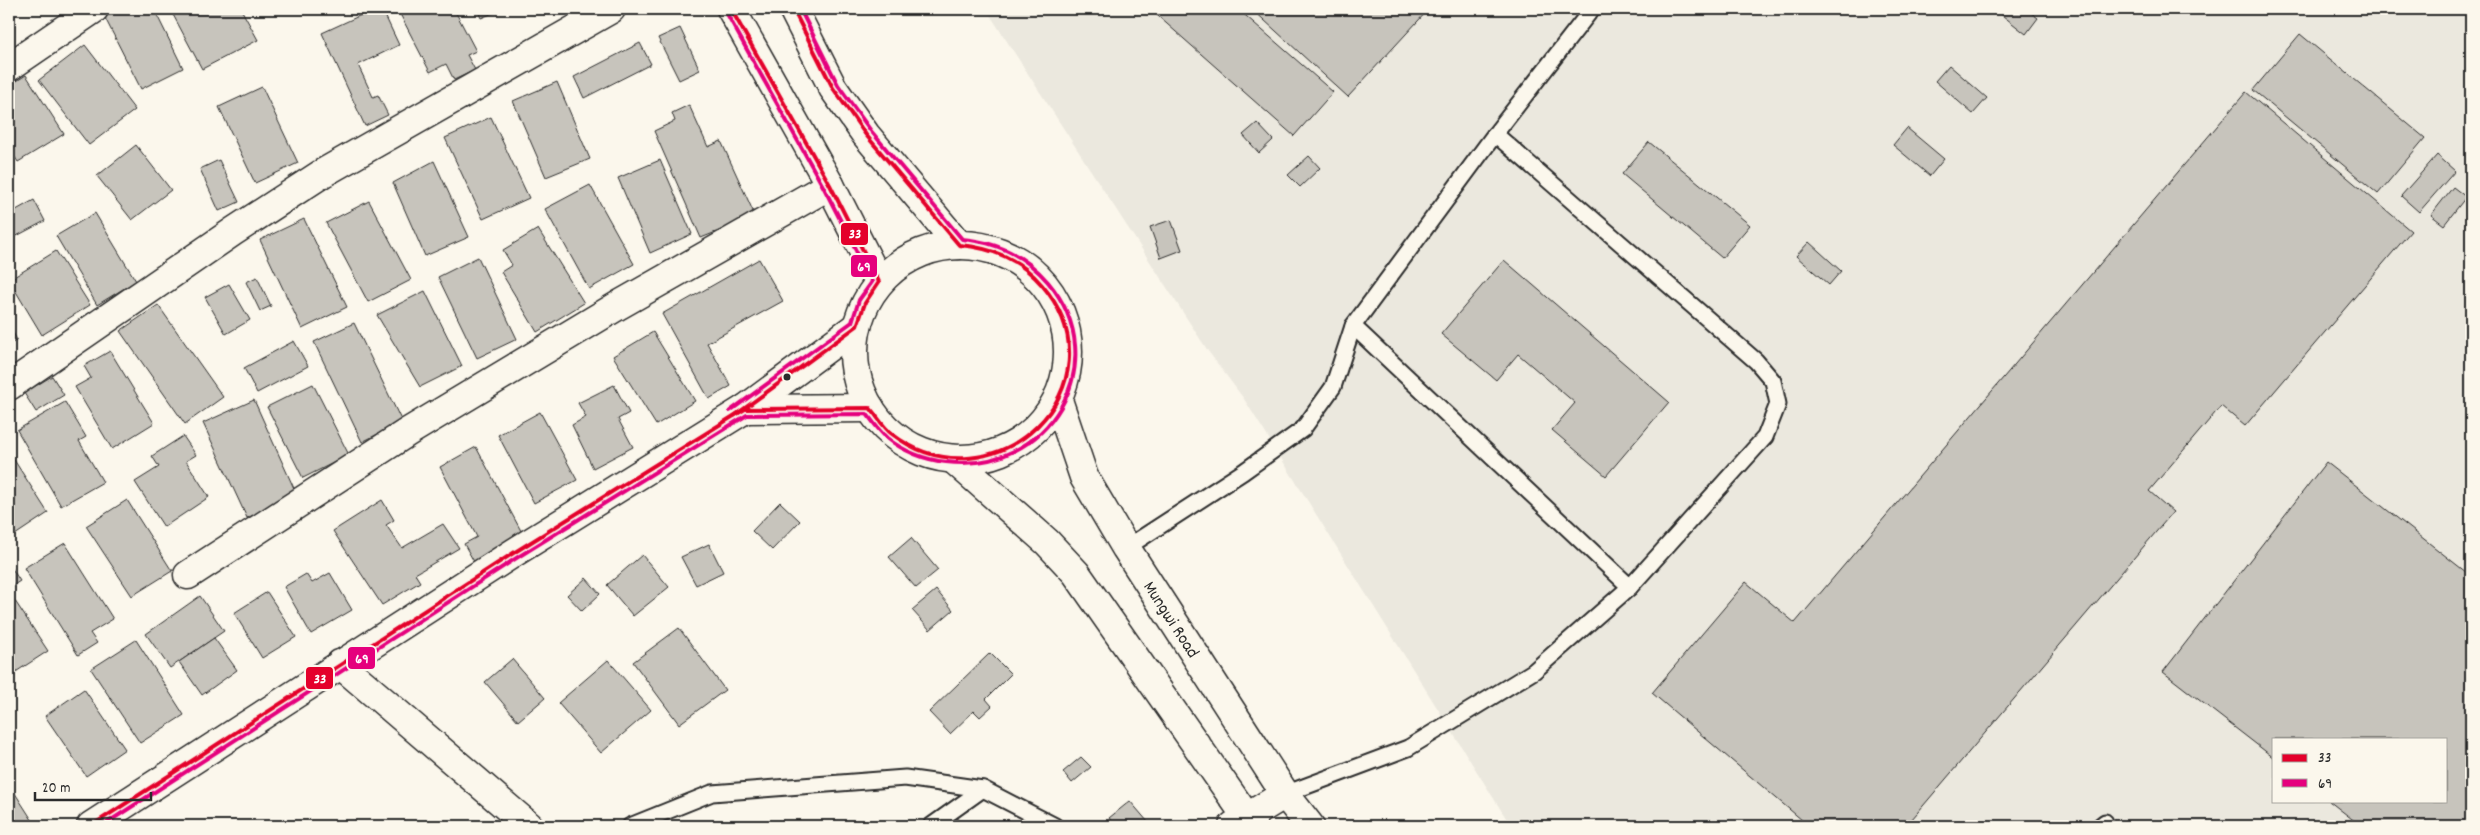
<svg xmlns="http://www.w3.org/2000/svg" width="2480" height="835" font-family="Dekko,sans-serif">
	<rect width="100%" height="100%" fill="#fbf7ec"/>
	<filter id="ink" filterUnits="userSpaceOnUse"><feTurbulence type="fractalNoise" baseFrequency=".02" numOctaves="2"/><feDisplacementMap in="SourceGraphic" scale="10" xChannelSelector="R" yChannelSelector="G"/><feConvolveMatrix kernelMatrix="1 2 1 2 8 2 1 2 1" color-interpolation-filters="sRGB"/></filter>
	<g filter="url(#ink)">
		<path fill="#ebe8de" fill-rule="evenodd" d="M986,9h1485v817h-960l-267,-427 -36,-48zM2274,739h172v62h-172z"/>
		<g fill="#c7c4bc" stroke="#2b2b2b">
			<polygon points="108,9 154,9 183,68 141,89 102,12"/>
			<polygon points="170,9 241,9 258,40 202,69"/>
			<polygon points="374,9 382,9 399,45 358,65 373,97 378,95 388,115 365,126 322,33"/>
			<polygon points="411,9 454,9 476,51 467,55 475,70 454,80 446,64 430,72 400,14"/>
			<polygon points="477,9 503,9 481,18"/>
			<polygon points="1150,9 1238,9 1333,92 1294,136"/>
			<polygon points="1252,9 1429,9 1348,97"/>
			<polygon points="2000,9 2026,9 2038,18 2026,34 1998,12"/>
			<polygon points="680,28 700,70 679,80 658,38"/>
			<polygon points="2300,34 2425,138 2378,194 2253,90"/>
			<polygon points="640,43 651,64 584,98 574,77"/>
			<polygon points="85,45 135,110 89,145 39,80"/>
			<polygon points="1949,65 1987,98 1973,114 1935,81"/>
			<polygon points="26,75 64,134 18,162 9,148 9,86"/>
			<polygon points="557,82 590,159 546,177 513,101"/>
			<polygon points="262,87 298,163 255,183 219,107"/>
			<polygon points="2246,92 2411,231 2245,426 2221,406 2149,491 2173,512 1906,826 1809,826 1652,693 1746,582 1795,623"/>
			<polygon points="689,105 708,147 721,141 758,222 729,234 726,228 701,238 654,131 675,121 672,113"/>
			<polygon points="491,117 529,198 483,219 445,138"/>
			<polygon points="1257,123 1273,140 1259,153 1243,135"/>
			<polygon points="1907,128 1944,159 1930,176 1893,145"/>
			<polygon points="1649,142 1750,225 1722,258 1622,174"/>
			<polygon points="136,145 171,190 132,220 97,176"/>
			<polygon points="2437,155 2455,171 2419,212 2401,196"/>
			<polygon points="1309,156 1320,168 1300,187 1288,175"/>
			<polygon points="219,160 239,202 219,211 200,169"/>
			<polygon points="660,160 692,234 650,253 618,178"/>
			<polygon points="434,161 469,237 425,256 393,183"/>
			<polygon points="9,174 15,184 9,188"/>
			<polygon points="590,185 634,264 589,289 545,209"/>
			<polygon points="2453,187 2466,197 2444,225 2431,215"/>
			<polygon points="34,200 45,221 9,240 9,214"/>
			<polygon points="369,201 411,280 368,302 326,223"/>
			<polygon points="95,213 136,281 97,305 56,236"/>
			<polygon points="304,219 347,307 302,329 260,240"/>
			<polygon points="1171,220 1182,250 1161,258 1150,227"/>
			<polygon points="538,229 584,303 537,332 501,272 512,265 503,250"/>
			<polygon points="1809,242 1841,271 1829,285 1796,256"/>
			<polygon points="56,251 90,305 42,335 9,280"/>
			<polygon points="478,257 517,339 477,358 438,277"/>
			<polygon points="759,259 783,301 707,343 731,386 709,399 662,314"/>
			<polygon points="1504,260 1669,402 1606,476 1552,430 1575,403 1518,354 1496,380 1441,334"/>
			<polygon points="257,277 271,306 260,311 246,282"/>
			<polygon points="229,284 250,320 226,334 205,297"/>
			<polygon points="425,291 462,366 420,387 377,315"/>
			<polygon points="158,305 223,397 185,424 120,331"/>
			<polygon points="354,323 402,422 362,442 314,342"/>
			<polygon points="9,325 17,340 9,345"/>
			<polygon points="653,332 695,401 656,425 613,356"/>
			<polygon points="294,341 308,366 257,393 244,368"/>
			<polygon points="110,351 154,423 112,449 75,387 91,378 84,366"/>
			<polygon points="52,376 64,395 36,412 24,393"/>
			<polygon points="313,384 349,455 303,478 267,407"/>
			<polygon points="614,385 629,413 618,419 633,447 593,468 572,425 586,417 578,403"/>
			<polygon points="254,400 297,495 247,518 203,423"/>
			<polygon points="65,402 86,437 79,441 103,482 61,506 17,430"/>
			<polygon points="540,412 577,480 534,503 498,435"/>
			<polygon points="183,436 196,455 186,461 209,497 164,527 135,482 159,467 152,456"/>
			<polygon points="476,447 527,542 477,567 464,544 477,537 440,467"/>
			<polygon points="9,452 48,513 9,539"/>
			<polygon points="2326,462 2471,576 2471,826 2361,826 2329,801 2446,801 2446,739 2274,739 2274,758 2163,672"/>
			<polygon points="127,500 172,571 132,596 86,526"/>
			<polygon points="382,500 394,520 386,525 402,548 443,524 459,548 415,574 420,582 382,605 333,531"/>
			<polygon points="780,502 800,521 772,550 752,531"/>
			<polygon points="911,538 938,570 916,588 889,557"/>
			<polygon points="65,543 113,619 90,633 97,643 78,655 24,568"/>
			<polygon points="709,544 723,572 696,585 681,557"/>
			<polygon points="642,555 669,587 633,616 607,585"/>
			<polygon points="9,564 20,581 9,588"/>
			<polygon points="330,573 352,610 311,634 284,587 306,574 312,583"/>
			<polygon points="586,578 600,594 582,611 567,595"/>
			<polygon points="936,590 953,610 930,630 912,610"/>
			<polygon points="9,592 48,651 11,675 9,671"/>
			<polygon points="267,592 296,637 262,658 234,613"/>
			<polygon points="200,596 224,631 170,668 146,634"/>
			<polygon points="679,628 725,690 679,724 633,662"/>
			<polygon points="214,638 237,670 202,695 179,662"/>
			<polygon points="136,640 184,715 140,743 91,669"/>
			<polygon points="990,653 1011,674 986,699 992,706 980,717 974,711 950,734 929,712"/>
			<polygon points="512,659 545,698 518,721 485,682"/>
			<polygon points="608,660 651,710 601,753 558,703"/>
			<polygon points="84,689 125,749 86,776 45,716"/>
			<polygon points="1081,757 1091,767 1072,783 1063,772"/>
			<polygon points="9,784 36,826 9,826"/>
			<polygon points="1130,801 1148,822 1143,826 1116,826 1109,818"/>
		</g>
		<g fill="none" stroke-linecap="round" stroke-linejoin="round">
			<g stroke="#2b2b2b" stroke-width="19">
				<g id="lane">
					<polyline points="1353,326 1630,587"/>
					<polyline points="1126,548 1243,472 1303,429 1333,387 1353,326 1495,134 1592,9"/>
					<polyline points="1285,794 1408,748 1534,671 1630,587 1765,437 1778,404 1773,381 1756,361 1495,134"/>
					<polyline points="630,826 712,793 905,778 983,789 1055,826"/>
					<polyline points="931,826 983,789"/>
					<polyline points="2100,826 2105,822"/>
				</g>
			</g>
			<g stroke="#2b2b2b" stroke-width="31">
				<g id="street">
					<polyline points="9,67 94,9"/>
					<polyline points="9,386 234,231 323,173 611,9"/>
					<polyline points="188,575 408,432 619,305 830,185"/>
					<polyline points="340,664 529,826"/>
					<polyline points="1233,826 1285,794"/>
				</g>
			</g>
			<g stroke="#2b2b2b" stroke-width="31">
				<g id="secondary">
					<polyline points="731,9 830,185 879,282"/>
					<polyline points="793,9 833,88 866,135 959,245"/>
					<circle cx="961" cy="352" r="107"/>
					<polyline points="1058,400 1084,477 1126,548 1285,794 1310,826"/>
					<polyline points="745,409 870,408"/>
					<polyline points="953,459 1047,542 1076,573 1253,826"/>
					<polyline points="91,826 515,552 745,409 857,326"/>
				</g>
			</g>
			<use href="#lane" stroke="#fbf7ec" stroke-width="15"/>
			<use href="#street" stroke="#fbf7ec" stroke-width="28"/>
			<use href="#secondary" stroke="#fbf7ec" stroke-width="28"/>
			<g stroke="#fbf7ec" stroke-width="8">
				<g id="bus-1">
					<polyline points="731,9 830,185 879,282 865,303 857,326 734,416"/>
					<path d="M91,826l424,-274 230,-143 125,-1c7,8 13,19 22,26 102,78 235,-49 150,-149 -22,-26 -49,-37 -83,-40l-93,-110 -33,-47 -40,-79"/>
				</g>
			</g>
			<g stroke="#fbf7ec" stroke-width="8">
				<g id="bus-2">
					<polyline points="726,12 824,188 872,282 859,300 852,322 730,411"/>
					<path d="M102,826l416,-269 229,-142 120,-1c6,8 12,17 20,24 16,13 38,22 59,24 102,13 170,-99 102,-180 -23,-27 -51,-40 -86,-43l-91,-108 -33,-46 -38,-76"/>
				</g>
			</g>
			<use href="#bus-1" stroke="#e4002b" stroke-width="4"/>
			<use href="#bus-2" stroke="#e5007d" stroke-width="4"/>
		</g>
	</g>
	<circle fill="#2b2b2b" stroke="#fbf7ec" stroke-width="2" cx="787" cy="377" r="4.5"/>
	<g text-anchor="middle" stroke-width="4" stroke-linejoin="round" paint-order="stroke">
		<g font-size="18" fill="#2b2b2b" stroke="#fbf7ec">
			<text transform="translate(1172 619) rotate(57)" y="6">Mungwi Road</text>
		</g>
	</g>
	<g stroke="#fbf7ec" stroke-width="2">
		<rect x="840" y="222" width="29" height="24" rx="5" fill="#e4002b"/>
		<rect x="850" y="254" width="28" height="24" rx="5" fill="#e5007d"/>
		<rect x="347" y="646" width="29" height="24" rx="5" fill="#e5007d"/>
		<rect x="305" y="666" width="29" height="24" rx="5" fill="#e4002b"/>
	</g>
	<g font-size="14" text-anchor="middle" font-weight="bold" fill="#fff">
		<text x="855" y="238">33</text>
		<text x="864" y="271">69</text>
		<text x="362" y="663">69</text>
		<text x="320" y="683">33</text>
	</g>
	<rect width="2480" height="835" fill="none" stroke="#fbf7ec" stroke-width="30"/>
	<rect x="15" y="15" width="2450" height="805" fill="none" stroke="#2b2b2b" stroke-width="2" filter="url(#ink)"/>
	<rect x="2272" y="738" width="175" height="65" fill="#fbf7ec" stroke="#a8a59f"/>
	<rect x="2282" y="754" width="25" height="8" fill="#e4002b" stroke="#a8a59f"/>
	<text x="2318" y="762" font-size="15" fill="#2b2b2b">33</text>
	<rect x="2282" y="779" width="25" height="8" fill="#e5007d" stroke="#a8a59f"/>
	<text x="2318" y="788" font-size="15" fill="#2b2b2b">69</text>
	<path d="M35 792v8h116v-8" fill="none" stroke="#2b2b2b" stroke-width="2.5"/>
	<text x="42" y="792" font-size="15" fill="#2b2b2b" stroke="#fbf7ec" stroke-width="4" paint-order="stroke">20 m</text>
</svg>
